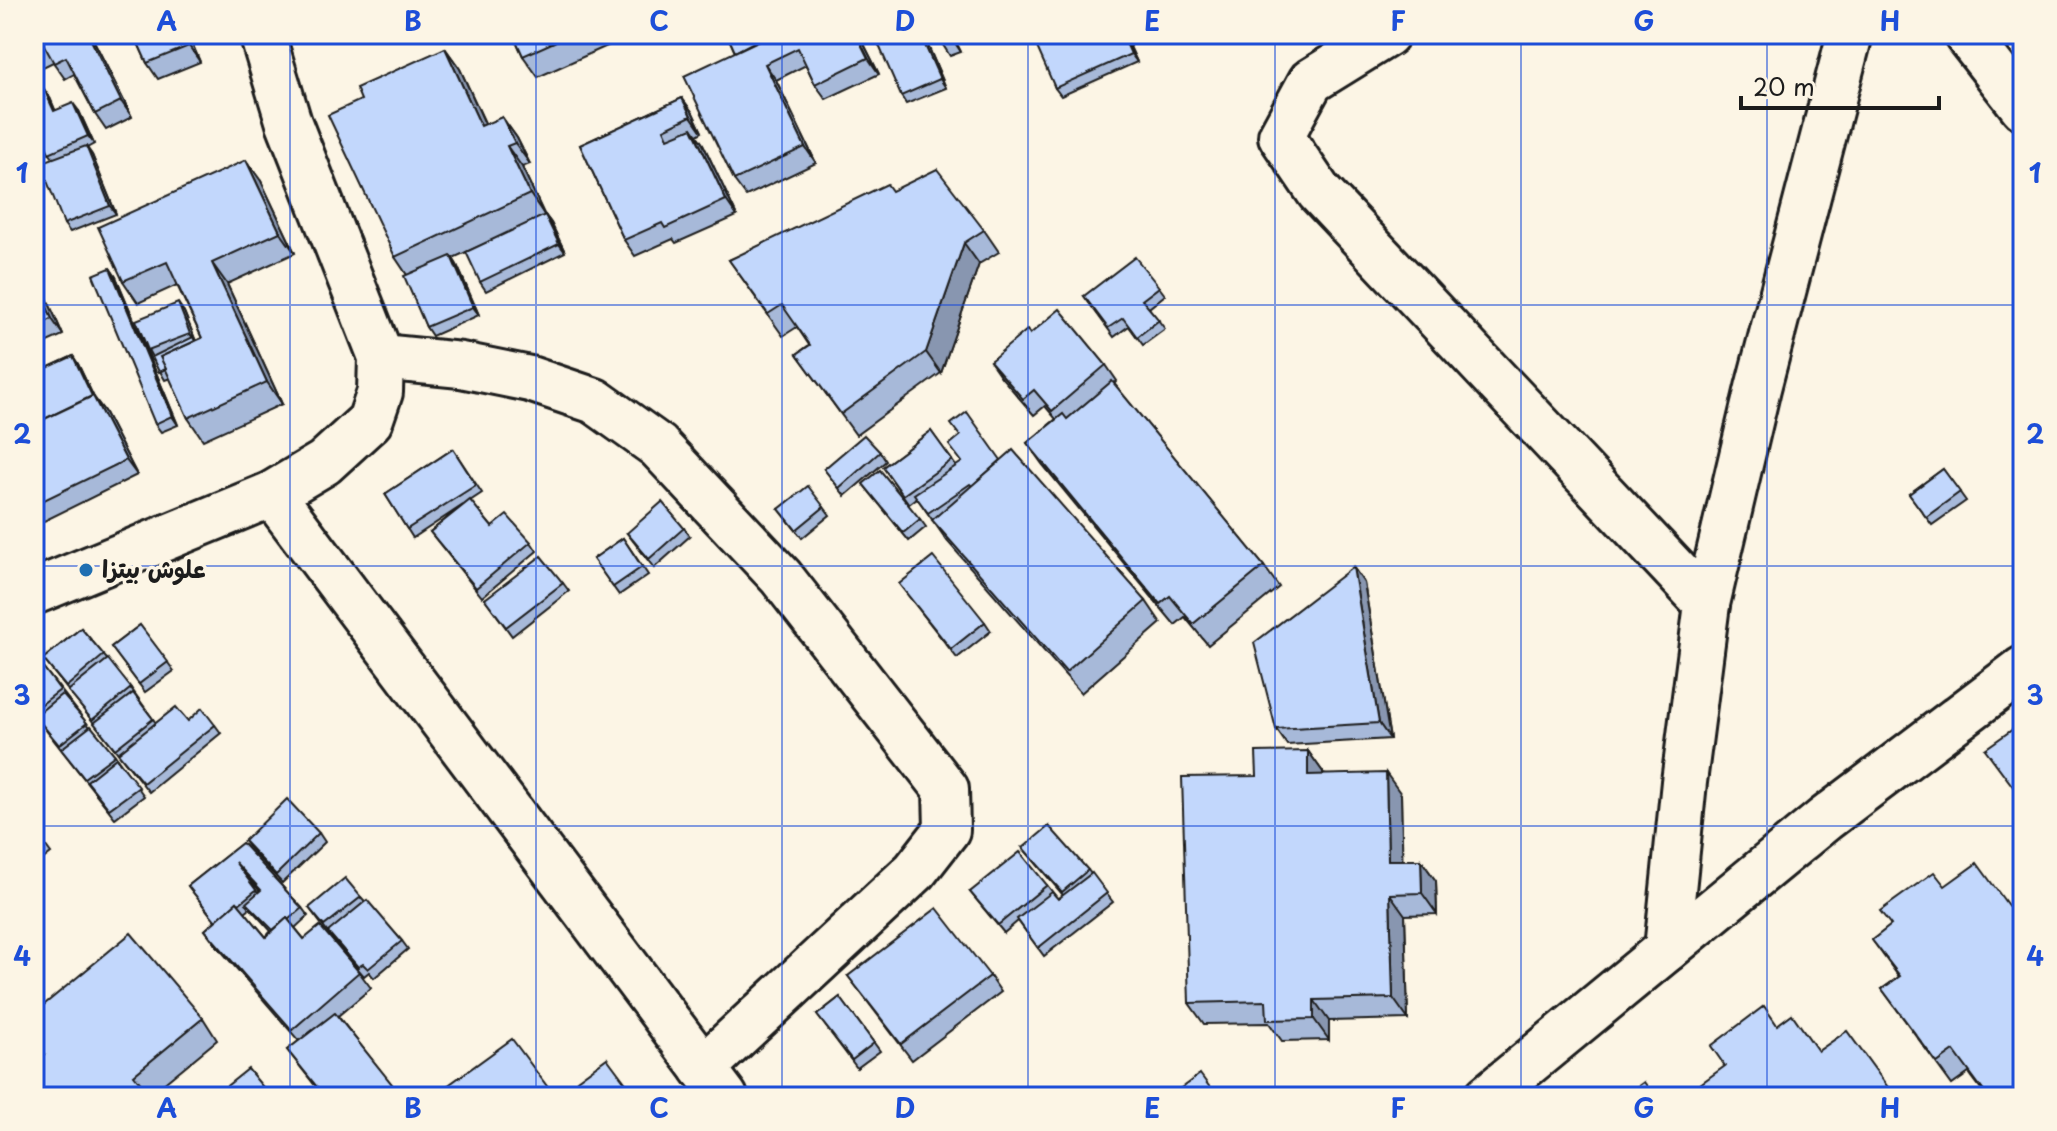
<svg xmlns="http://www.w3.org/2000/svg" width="2057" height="1131" font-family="'Playpen Sans','Playpen Sans Arabic',sans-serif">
	<rect width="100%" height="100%" fill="#fcf5e5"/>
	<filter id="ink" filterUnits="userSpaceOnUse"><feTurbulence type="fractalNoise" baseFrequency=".0125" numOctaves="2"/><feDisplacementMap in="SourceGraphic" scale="16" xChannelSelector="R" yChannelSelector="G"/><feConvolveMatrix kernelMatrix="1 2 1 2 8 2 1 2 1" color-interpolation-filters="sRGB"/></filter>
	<g filter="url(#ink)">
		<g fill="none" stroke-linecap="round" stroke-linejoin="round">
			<g stroke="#1c1c1c" stroke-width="50">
				<g id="minor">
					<polyline points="1387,34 1311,81 1281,136 1319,192 1707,604"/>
					<polyline points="1966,34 2023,107"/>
					<polyline points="381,357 461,365 530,379 595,401 658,446 781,577 946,789 947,830 915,871 703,1068"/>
					<polyline points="272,494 725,1097"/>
					<polyline points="34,592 272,494 324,463 370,421 380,392 381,357 289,123 262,34"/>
					<polyline points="1667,949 1684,782 1707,604 1758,388 1850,34"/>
					<polyline points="1487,1097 1825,819 2023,669"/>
				</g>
			</g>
			<use href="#minor" stroke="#fcf5e5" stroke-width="44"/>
		</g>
		<g fill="#a7b9d9" stroke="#1c1c1c" stroke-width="2" fill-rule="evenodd">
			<polygon points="34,34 105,34 106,35 94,41 132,117 106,130 95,114 74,74 65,79 53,62 41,68 34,58"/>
			<polygon points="134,34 188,34 200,62 158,79 147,63"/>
			<polygon points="513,34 634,34 538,77 523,56"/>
			<polygon points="727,34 752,34 756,42 859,34 879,74 826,99 815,84 806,65 776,80 816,163 746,196 734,180 735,52"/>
			<polygon points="923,34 946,88 906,104 901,96"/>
			<polygon points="936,34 974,34 956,42 961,52 950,56"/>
			<polygon points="975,34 999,34 981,42"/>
			<polygon points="1036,34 1124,34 1137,62 1061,96 1055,88"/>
			<polygon points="445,48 460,69 486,125 502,117 517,138 530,164 522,167 544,215 545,215 551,223 565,252 486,291 480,282 495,239 453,258 457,265 479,315 432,336 426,327 407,275 395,257 361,100"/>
			<polygon points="50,98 55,110 79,111 94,144 87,148 92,155 116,214 70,232 64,224 53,158 49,153"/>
			<polygon points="682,98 693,113 702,132 697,135 703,144 737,216 676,243 673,239 635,256 624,240 580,145"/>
			<polygon points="261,181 295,253 227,284 282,404 203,440 188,418 170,378 165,380 148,350 184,312 195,339 196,341 202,338 177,285 138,303 123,281"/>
			<polygon points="892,191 984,230 999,252 979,264 941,373 856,435 797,354 809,345 797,327 783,336 729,260"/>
			<polygon points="110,268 116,277 178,425 161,432 155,424"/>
			<polygon points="34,271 63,335 34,348"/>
			<polygon points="1159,287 1165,295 1149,308 1165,329 1143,345 1129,326 1114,337 1084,296"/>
			<polygon points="1030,334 1106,365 1117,381 1114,384 1264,566 1279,587 1208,645 1185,617 1175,625 1042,464 1027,443 1056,419 1045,406 1034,415 1001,377 990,361"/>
			<polygon points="73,356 78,364 93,396 104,411 137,475 38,524 34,518 34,374"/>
			<polygon points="931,431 956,466 1001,460 1146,601 1161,623 1081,693 947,541 917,498 909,504 883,467"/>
			<polygon points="453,449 482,493 470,501 492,527 531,542 537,551 482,597 430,532 463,505 413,538 385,494"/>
			<polygon points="880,452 886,461 845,496 824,469"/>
			<polygon points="1943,469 1966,501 1932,525 1909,494"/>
			<polygon points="863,484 920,519 926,527 909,541"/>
			<polygon points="824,507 830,515 802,538 779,509"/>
			<polygon points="684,528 690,536 654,568 627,533"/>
			<polygon points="623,538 648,575 619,595 593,559"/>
			<polygon points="1353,567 1364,583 1390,739 1287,745 1276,729"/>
			<polygon points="563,583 569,591 512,636 485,599"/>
			<polygon points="899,584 985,622 991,631 957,658"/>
			<polygon points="140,625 174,671 145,692 111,647"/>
			<polygon points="81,628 131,688 156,723 188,721 215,725 221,733 149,792 43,659"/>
			<polygon points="39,662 90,727 115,755 144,796 115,818 34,715 34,665"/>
			<polygon points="1308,751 1323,772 1323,774 1401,794 1402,860 1421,860 1436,881 1437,914 1405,915 1408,1019 1329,1021 1329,1040 1282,1041 1269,1023 1204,1024 1189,1003 1257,776"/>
			<polygon points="34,830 51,853 34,866"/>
			<polygon points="319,833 325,842 282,883 250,849 244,841"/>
			<path d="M242,843l60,65 6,8 -13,12 9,11 55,33 12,16 -33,28 63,81h-77l-37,-47 12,-9 -83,-96 -11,-15 10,-9 -27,-35zM243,872l17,19 -2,1 -2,-2zM250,908l21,23 -5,6 -21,-25z"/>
			<polygon points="1023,848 1088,870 1113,902 1044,956 1018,921 1004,933 970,892 1047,885 1058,899 1063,895"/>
			<polygon points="1945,886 2023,926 2023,1097 1987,1097 1969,1073 1952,1085 1882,989 1899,977 1872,940"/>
			<polygon points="361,897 402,941 408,949 374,978 369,972 364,976 334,941 309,908"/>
			<polygon points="848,976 990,976 1001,992 912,1060"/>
			<polygon points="34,991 44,1004 203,1018 217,1040 150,1095 151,1097 34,1097 43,1056 34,1044"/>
			<polygon points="840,997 880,1051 857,1068 817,1015"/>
		</g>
		<g fill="#8896b0" stroke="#1c1c1c" stroke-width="2">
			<polygon points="88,34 89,34 94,41 132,117 121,101"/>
			<polygon points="184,34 188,34 200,62 189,46"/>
			<polygon points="856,34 859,34 879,74 868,58"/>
			<polygon points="920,34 923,34 946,88 940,79"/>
			<polygon points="949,34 950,34 956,42 961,52"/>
			<polygon points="1122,34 1124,34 1137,62 1131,54"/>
			<polygon points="445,48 460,69 496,148 481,126"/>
			<polygon points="765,64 776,80 816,163 805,147"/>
			<polygon points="44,89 50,98 59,119 54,111"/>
			<polygon points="682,98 693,113 702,132 691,116"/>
			<polygon points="73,103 79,111 94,144 88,136"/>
			<polygon points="502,117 517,138 530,164 515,143"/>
			<polygon points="692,128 703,144 737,216 726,200"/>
			<polygon points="86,146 92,155 116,214 110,206"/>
			<polygon points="507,146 522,167 545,216 530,194"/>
			<polygon points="246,160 261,181 295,253 280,232"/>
			<polygon points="545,215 551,223 565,252 559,244"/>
			<polygon points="964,243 979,264 941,373 926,352"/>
			<polygon points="451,256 457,265 479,315 473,307"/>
			<polygon points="212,263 227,284 282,404 267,382"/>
			<polygon points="110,268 116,277 178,425 172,416"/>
			<polygon points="34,271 36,273 63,335 52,319 34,278"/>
			<polygon points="178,303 184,312 195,339 199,345 190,334"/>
			<polygon points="73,356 78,364 99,408 93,400"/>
			<polygon points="93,396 104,411 137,475 126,460"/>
			<polygon points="1353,567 1364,583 1390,739 1379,723"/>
			<polygon points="1308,751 1323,772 1323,796 1308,775"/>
			<polygon points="1386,773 1401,794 1403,881 1388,860"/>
			<polygon points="1421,860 1436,881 1437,914 1422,893"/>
			<polygon points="1390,894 1405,915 1408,1019 1393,998"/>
			<polygon points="1314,1000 1329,1021 1329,1040 1314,1019"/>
		</g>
		<g fill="#c2d7fc" stroke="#1c1c1c" stroke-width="2">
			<polygon points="34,34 88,34 121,101 95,114 66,57 54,63 44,45 34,50"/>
			<polygon points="134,34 184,34 189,46 147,63"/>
			<polygon points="513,34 572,34 523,56"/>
			<polygon points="727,34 750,34 754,42 735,52"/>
			<polygon points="773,34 856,34 868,58 815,84 798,48 765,64 805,147 734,180 684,76"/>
			<polygon points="874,34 920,34 940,79 901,96"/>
			<polygon points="936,34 949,34 950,36 939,40"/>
			<polygon points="1036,34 1122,34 1131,54 1055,88 1032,36"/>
			<polygon points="445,48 481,126 502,117 515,143 507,146 530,194 395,257 328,115 361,100 356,88"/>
			<polygon points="44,89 54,111 73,103 88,136 49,153 34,118 34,93"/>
			<polygon points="682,98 691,116 664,129 668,138 692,128 726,200 665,228 662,223 624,240 580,145"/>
			<polygon points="86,146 110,206 64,224 40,163"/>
			<polygon points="246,160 280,232 212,263 267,382 188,418 160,357 202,338 167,262 123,281 98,227"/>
			<polygon points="937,169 984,230 964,243 926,352 841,414 797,354 810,345 782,305 768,314 729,260 887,184 892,191"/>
			<polygon points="545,215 559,244 480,282 466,252"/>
			<polygon points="451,256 473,307 426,327 404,276"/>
			<polygon points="1135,257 1159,287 1142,300 1159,320 1137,337 1123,318 1108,328 1084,296"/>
			<polygon points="110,268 172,416 155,424 93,275"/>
			<polygon points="34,278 52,319 34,327"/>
			<polygon points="178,303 190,334 148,350 136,320"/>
			<polygon points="1060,309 1106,365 1052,411 1034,390 1023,399 990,361 1027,330 1030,334"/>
			<polygon points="193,337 195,341 160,357 166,369 159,372 152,357"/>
			<polygon points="73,356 92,396 34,424 34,374"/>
			<polygon points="1112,381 1264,566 1193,624 1170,596 1160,604 1027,443 1063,414 1067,419"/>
			<polygon points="93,396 126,460 34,505 34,424"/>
			<polygon points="967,412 1001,460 972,486 970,484 928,513 914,494 962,462 949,445 960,436 951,424"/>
			<polygon points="931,431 952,460 903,495 883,467"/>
			<polygon points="864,435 880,452 839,488 824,469"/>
			<polygon points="453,449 476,485 407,529 385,494"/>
			<polygon points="1013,450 1146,601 1066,672 932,520"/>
			<polygon points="1943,469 1960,492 1926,517 1909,494"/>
			<polygon points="880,470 920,519 903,533 863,484"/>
			<polygon points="808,486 824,507 796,530 779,509"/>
			<polygon points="470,500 492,527 507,515 531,542 476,588 430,532"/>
			<polygon points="662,502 684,528 649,559 627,533"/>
			<polygon points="623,538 642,567 613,587 593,559"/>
			<polygon points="541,556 563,583 506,627 485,599"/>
			<polygon points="933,557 985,622 951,649 899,584"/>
			<polygon points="1353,567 1379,723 1276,729 1254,643"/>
			<polygon points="140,625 168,662 139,684 111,647"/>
			<polygon points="81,628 104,655 66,687 43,659"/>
			<polygon points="108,659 131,688 92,720 68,691"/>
			<polygon points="39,662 60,690 34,710 34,665"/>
			<polygon points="133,693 153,719 115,749 94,723"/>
			<polygon points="62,694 87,723 59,745 35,716"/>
			<polygon points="176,707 188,721 202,708 215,725 143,783 118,753"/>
			<polygon points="2023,722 2023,800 1985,749"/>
			<polygon points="91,726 115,755 84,778 61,749"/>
			<polygon points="1308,751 1308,775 1386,773 1388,860 1421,860 1422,893 1390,894 1393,998 1314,1000 1314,1019 1267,1020 1266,1001 1189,1003 1182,777 1257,776 1256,752"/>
			<polygon points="116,758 139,787 109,809 87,781"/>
			<polygon points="287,799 319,833 276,875 244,841"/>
			<polygon points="1049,826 1088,870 1062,892 1023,848"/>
			<polygon points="34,830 40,838 34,842"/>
			<polygon points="242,843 302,908 288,920 287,918 273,930 246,903 261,890 235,862 256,890 239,904 237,902 216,921 188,886"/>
			<polygon points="1020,852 1047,885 998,925 970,892"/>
			<polygon points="1977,863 2023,926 2023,1094 2019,1097 1988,1097 1954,1051 1937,1063 1882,989 1900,976 1872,940 1891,925 1880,911 1934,872 1945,886"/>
			<polygon points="1092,873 1107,893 1038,948 1017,919 1052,892 1058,899"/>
			<polygon points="345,878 361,897 324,926 309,908"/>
			<polygon points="367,900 402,941 368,969 363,964 358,967 328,932"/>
			<polygon points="237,902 266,937 287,918 304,939 320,926 359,972 292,1030 205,930"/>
			<polygon points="937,908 990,976 901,1044 848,976"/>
			<polygon points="131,933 203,1018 134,1075 150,1095 148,1097 34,1097 34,1063 45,1054 34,1041 34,1013"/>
			<polygon points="840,997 874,1043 852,1060 817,1015"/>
			<polygon points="1764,1006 1777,1025 1792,1014 1818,1051 1847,1031 1895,1097 1703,1097 1696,1087 1725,1066 1711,1046"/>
			<polygon points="335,1013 392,1084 376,1097 325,1097 287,1050"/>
			<polygon points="512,1039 555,1097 432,1097"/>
			<polygon points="607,1058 636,1097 589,1097 577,1080"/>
			<polygon points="248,1069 271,1097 213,1097"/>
			<polygon points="1200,1074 1217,1097 1169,1097"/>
			<polygon points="1644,1082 1655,1097 1623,1097"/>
		</g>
	</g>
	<path fill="none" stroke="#1d4ed8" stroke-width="2" stroke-opacity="0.55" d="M290,34v1063M536,34v1063M782,34v1063M1028,34v1063M1275,34v1063M1521,34v1063M1767,34v1063M34,305h1989M34,566h1989M34,826h1989"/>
	<circle fill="#1f6fb2" stroke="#fcf5e5" stroke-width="3" cx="86" cy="570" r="8"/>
	<g text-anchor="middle" stroke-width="7" stroke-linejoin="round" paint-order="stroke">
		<g font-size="24" font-weight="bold" fill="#1c1c1c" stroke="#fcf5e5" text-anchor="start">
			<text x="102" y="578">علوش بيتزا</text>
		</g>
	</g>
	<rect width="2057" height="1131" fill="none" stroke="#fcf5e5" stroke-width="88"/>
	<path d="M1741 96v12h198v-12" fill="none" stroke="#1c1c1c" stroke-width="4"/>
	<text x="1753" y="96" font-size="24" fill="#1c1c1c" stroke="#fcf5e5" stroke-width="6" paint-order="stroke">20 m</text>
	<rect x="44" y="44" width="1969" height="1043" fill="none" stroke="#1d4ed8" stroke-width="3"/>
	<g font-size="26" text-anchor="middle" font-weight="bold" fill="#1d4ed8">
		<text x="167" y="31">A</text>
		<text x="413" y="31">B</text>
		<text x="659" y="31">C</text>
		<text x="905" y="31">D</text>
		<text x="1152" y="31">E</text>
		<text x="1398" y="31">F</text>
		<text x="1644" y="31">G</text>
		<text x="1890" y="31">H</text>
		<text x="22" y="183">1</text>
		<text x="2035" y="183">1</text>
		<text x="22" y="444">2</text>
		<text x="2035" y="444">2</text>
		<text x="22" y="705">3</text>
		<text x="2035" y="705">3</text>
		<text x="22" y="966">4</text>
		<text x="2035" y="966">4</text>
		<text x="167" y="1118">A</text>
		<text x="413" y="1118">B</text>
		<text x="659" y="1118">C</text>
		<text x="905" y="1118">D</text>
		<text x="1152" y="1118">E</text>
		<text x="1398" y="1118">F</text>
		<text x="1644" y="1118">G</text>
		<text x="1890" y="1118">H</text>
	</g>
</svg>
